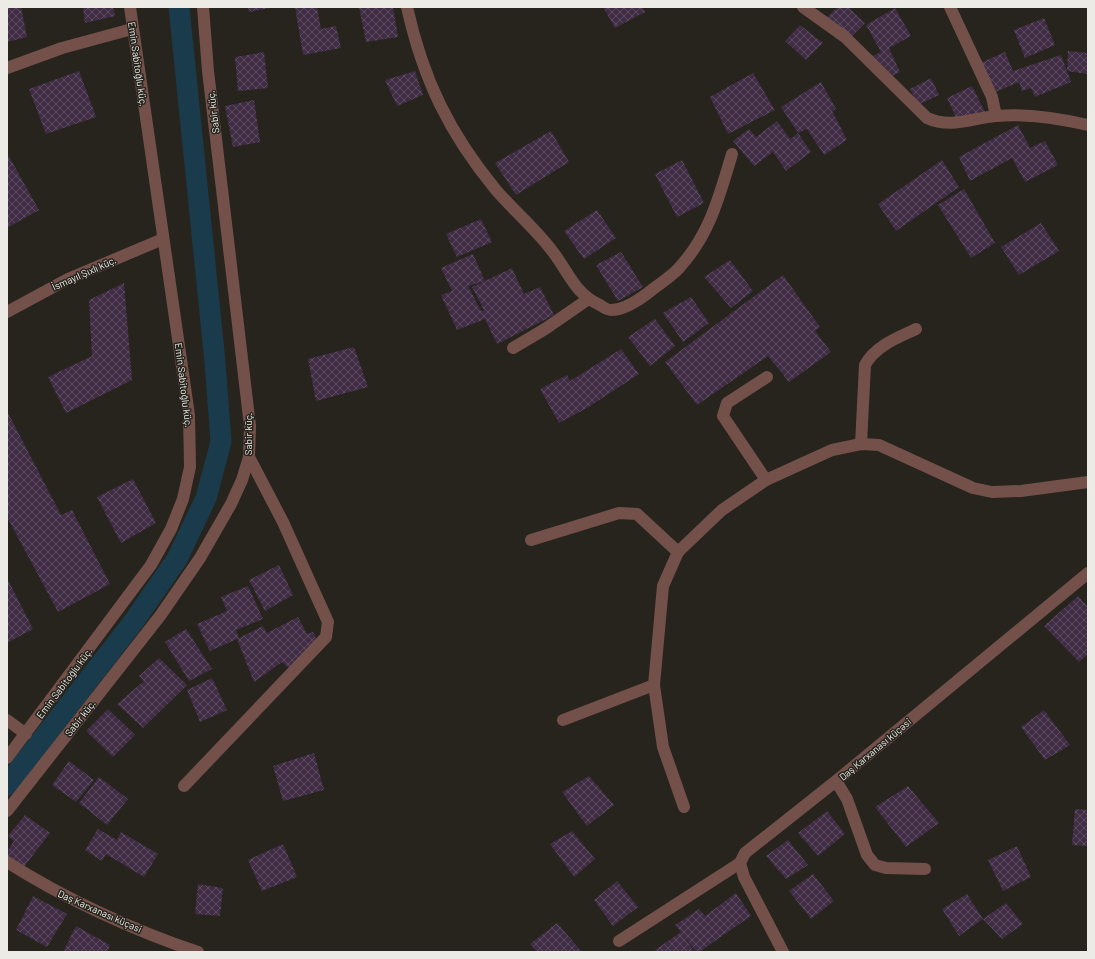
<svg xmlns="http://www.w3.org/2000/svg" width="1095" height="959" font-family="Barlow,sans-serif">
	<defs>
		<pattern id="building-cross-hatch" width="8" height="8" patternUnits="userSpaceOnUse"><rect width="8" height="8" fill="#402d45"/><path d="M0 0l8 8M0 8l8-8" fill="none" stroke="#5c4c60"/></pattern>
	</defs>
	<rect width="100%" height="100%" fill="#26241d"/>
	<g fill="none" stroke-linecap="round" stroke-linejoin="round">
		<polyline stroke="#1a3b4c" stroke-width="21" points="7,785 134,621 177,559 206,498 221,442 215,362 179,7"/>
	</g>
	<g fill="url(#building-cross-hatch)" fill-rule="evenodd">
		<polygon points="7,7 21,7 27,37 7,42"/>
		<polygon points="83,7 113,7 115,16 85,23"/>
		<polygon points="248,7 270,7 270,8 249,12"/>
		<polygon points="295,7 317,7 321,29 336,26 341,48 303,55"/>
		<polygon points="359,7 393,7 398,37 366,42"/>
		<polygon points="603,7 642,7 645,12 615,28"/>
		<polygon points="838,7 848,7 865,23 850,38 825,19"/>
		<polygon points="895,8 911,36 889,48 900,72 888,78 868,58 881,52 866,25"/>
		<polygon points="1044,18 1055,45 1025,58 1014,30"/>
		<polygon points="800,25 823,43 806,60 785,41"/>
		<polygon points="1068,51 1088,53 1088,74 1067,71"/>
		<polygon points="264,52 268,88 238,91 235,57"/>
		<polygon points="1005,52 1013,71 1061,55 1071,82 1035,97 1031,88 1022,91 1019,82 993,93 978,64"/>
		<polygon points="79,71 96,117 46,134 29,89"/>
		<polygon points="415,71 423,95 397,106 385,80"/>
		<polygon points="753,73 775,110 728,134 710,97"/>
		<polygon points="931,78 939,95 918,105 910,89"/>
		<polygon points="821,82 836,109 832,111 847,140 824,155 807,129 798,133 811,152 786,171 773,152 754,166 733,141 749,129 756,137 777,121 790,139 798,133 781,107"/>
		<polygon points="972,86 987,116 958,122 947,98"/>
		<polygon points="254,100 260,142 233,147 225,106"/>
		<polygon points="1018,125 1030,148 1045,141 1058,165 1025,182 1012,158 970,181 959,157"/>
		<polygon points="551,131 569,162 516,195 495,163"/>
		<polygon points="7,153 39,210 7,228"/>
		<polygon points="682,160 704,203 677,217 655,174"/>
		<polygon points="942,160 959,187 896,231 878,204"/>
		<polygon points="964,189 995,243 971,258 938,205"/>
		<polygon points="597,210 616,238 584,259 564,231"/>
		<polygon points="481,219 492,242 457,257 446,234"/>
		<polygon points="1041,223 1059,251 1019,275 1001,247"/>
		<polygon points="621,252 643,287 618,301 596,265"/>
		<path d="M473,254l12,27 27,-13 12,26 16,-7 14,28 -57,29 -12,-25 -28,11 -16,-35 11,-4 -11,-23zM485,281l-13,6 12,23 -3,1 -13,-25z"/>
		<polygon points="730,260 753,291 731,308 704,277"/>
		<polygon points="783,275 820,327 815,331 831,352 789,382 768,356 697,405 665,362"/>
		<polygon points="124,283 132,380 66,413 48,377 92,356 89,300"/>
		<polygon points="691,297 709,323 683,342 663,313"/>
		<polygon points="655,319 675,346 650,366 628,337"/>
		<polygon points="354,347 368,387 316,401 308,359"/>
		<polygon points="621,349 639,374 587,408 559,423 540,389 567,375 570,381"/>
		<polygon points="7,411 61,515 72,510 110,584 58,612 7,517"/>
		<polygon points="133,479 156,523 121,543 97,497"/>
		<polygon points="279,565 293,595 265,611 249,580"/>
		<polygon points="7,578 33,629 7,643"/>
		<polygon points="248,586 263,619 236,630 239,638 263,626 267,633 298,617 307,634 313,632 317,640 290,669 282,662 254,682 237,639 210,651 197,624 227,611 221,597"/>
		<polygon points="1078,596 1088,607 1088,654 1079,662 1044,626"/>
		<polygon points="186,629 212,669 189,681 165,642"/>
		<polygon points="159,658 187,685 143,728 117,704 144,681 139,676"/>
		<polygon points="212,678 227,710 200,722 187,690"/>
		<polygon points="108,709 135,735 113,757 86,731"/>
		<polygon points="1044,710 1070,745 1045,760 1021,727"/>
		<polygon points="314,753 324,790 283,801 273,766"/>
		<polygon points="69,761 94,780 76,802 52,785"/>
		<polygon points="589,776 614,805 587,826 562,792"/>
		<polygon points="99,777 128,799 107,825 79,803"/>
		<polygon points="908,786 939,823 906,847 875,807"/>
		<polygon points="1075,809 1088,810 1088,846 1072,845"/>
		<polygon points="827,811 845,834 818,856 798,833"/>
		<polygon points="25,815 50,833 23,868 7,856 7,851 14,841 8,836"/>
		<polygon points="98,829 117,840 121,832 158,854 144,877 106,854 102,861 85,850"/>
		<polygon points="572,831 595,859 574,877 550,844"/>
		<polygon points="788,840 808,865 786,879 766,856"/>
		<polygon points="283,844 297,877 262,891 248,860"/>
		<polygon points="1017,846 1031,877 1003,891 988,860"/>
		<polygon points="813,874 834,901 811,919 789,891"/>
		<polygon points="617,881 638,907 613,926 594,900"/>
		<polygon points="198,884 223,888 220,916 195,914"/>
		<polygon points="736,893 751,916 699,952 696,952 683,935 694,952 657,952 655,950 681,932 675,925 699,909 705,916"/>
		<polygon points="967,894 983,919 959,936 942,909"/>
		<polygon points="33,896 67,914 47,947 16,930"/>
		<polygon points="1006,903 1023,924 1002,939 983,919"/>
		<polygon points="557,923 582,952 537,952 530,944"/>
		<polygon points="76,926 110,945 107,952 63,952"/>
	</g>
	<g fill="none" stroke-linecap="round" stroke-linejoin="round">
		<g stroke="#74504a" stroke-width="12">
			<path d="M407,7c16,72 42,126 89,183 18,21 40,39 57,62 16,21 22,42 47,53 3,2 7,5 11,5 15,0 31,-12 42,-21 9,-7 19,-13 26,-21 31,-34 40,-71 53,-114"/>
			<path d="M803,7l42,30 82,81c24,11 45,0 69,-2 31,-3 62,2 92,9"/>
			<polyline points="950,7 992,97 996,116"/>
			<polyline points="7,68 62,48 132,29"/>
			<polyline points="7,312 68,279 163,239"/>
			<polyline points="513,348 545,329 587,300"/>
			<path d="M861,444l4,-79c10,-19 32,-27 51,-36"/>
			<polyline points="766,480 723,416 727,403 767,377"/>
			<polyline points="531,540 619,513 637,514 678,552"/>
			<polyline points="7,720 26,734"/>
			<polyline points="563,720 654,685"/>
			<polyline points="7,758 151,565 171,529 183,499 190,467 189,415 130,7"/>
			<polyline points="836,781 847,799 867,855 875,865 886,868 925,869"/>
			<polyline points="184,786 326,637 328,622 283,522 249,457"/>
			<polyline points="684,807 663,747 654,685 663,586 678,552 722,510 766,480 832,450 861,444 879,445 973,488 992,492 1021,491 1088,482"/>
			<polyline points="7,811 160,616 200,558 231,504 242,480 249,457 250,426 208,71 203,7"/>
			<path d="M7,862c56,36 128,69 191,90"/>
			<polyline points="619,941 740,863"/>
			<polyline points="783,952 744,877 740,863 745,853 836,781 1088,573"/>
		</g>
	</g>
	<g text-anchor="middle" stroke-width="3" stroke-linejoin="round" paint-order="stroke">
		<g font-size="10" fill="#ecebe6" stroke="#26241d">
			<text transform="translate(138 64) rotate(82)" y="4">Emin Sabitoğlu küç.</text>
			<text transform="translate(213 112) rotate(-97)" y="4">Sabir küç.</text>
			<text transform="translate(84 273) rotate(-24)" y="4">İsmayıl Şıxlı küç.</text>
			<text transform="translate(184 385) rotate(83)" y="4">Emin Sabitoğlu küç.</text>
			<text transform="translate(248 434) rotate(-90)" y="4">Sabir küç.</text>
			<text transform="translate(64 683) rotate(-53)" y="4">Emin Sabitoğlu küç.</text>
			<text transform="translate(80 718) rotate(-52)" y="4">Sabir küç.</text>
			<text transform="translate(875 749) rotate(-40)" y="4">Daş Karxanası küçəsi</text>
			<text transform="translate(100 911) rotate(24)" y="4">Daş Karxanası küçəsi</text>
		</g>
	</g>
	<rect width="1095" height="959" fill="none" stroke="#ecebe6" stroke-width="16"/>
</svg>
